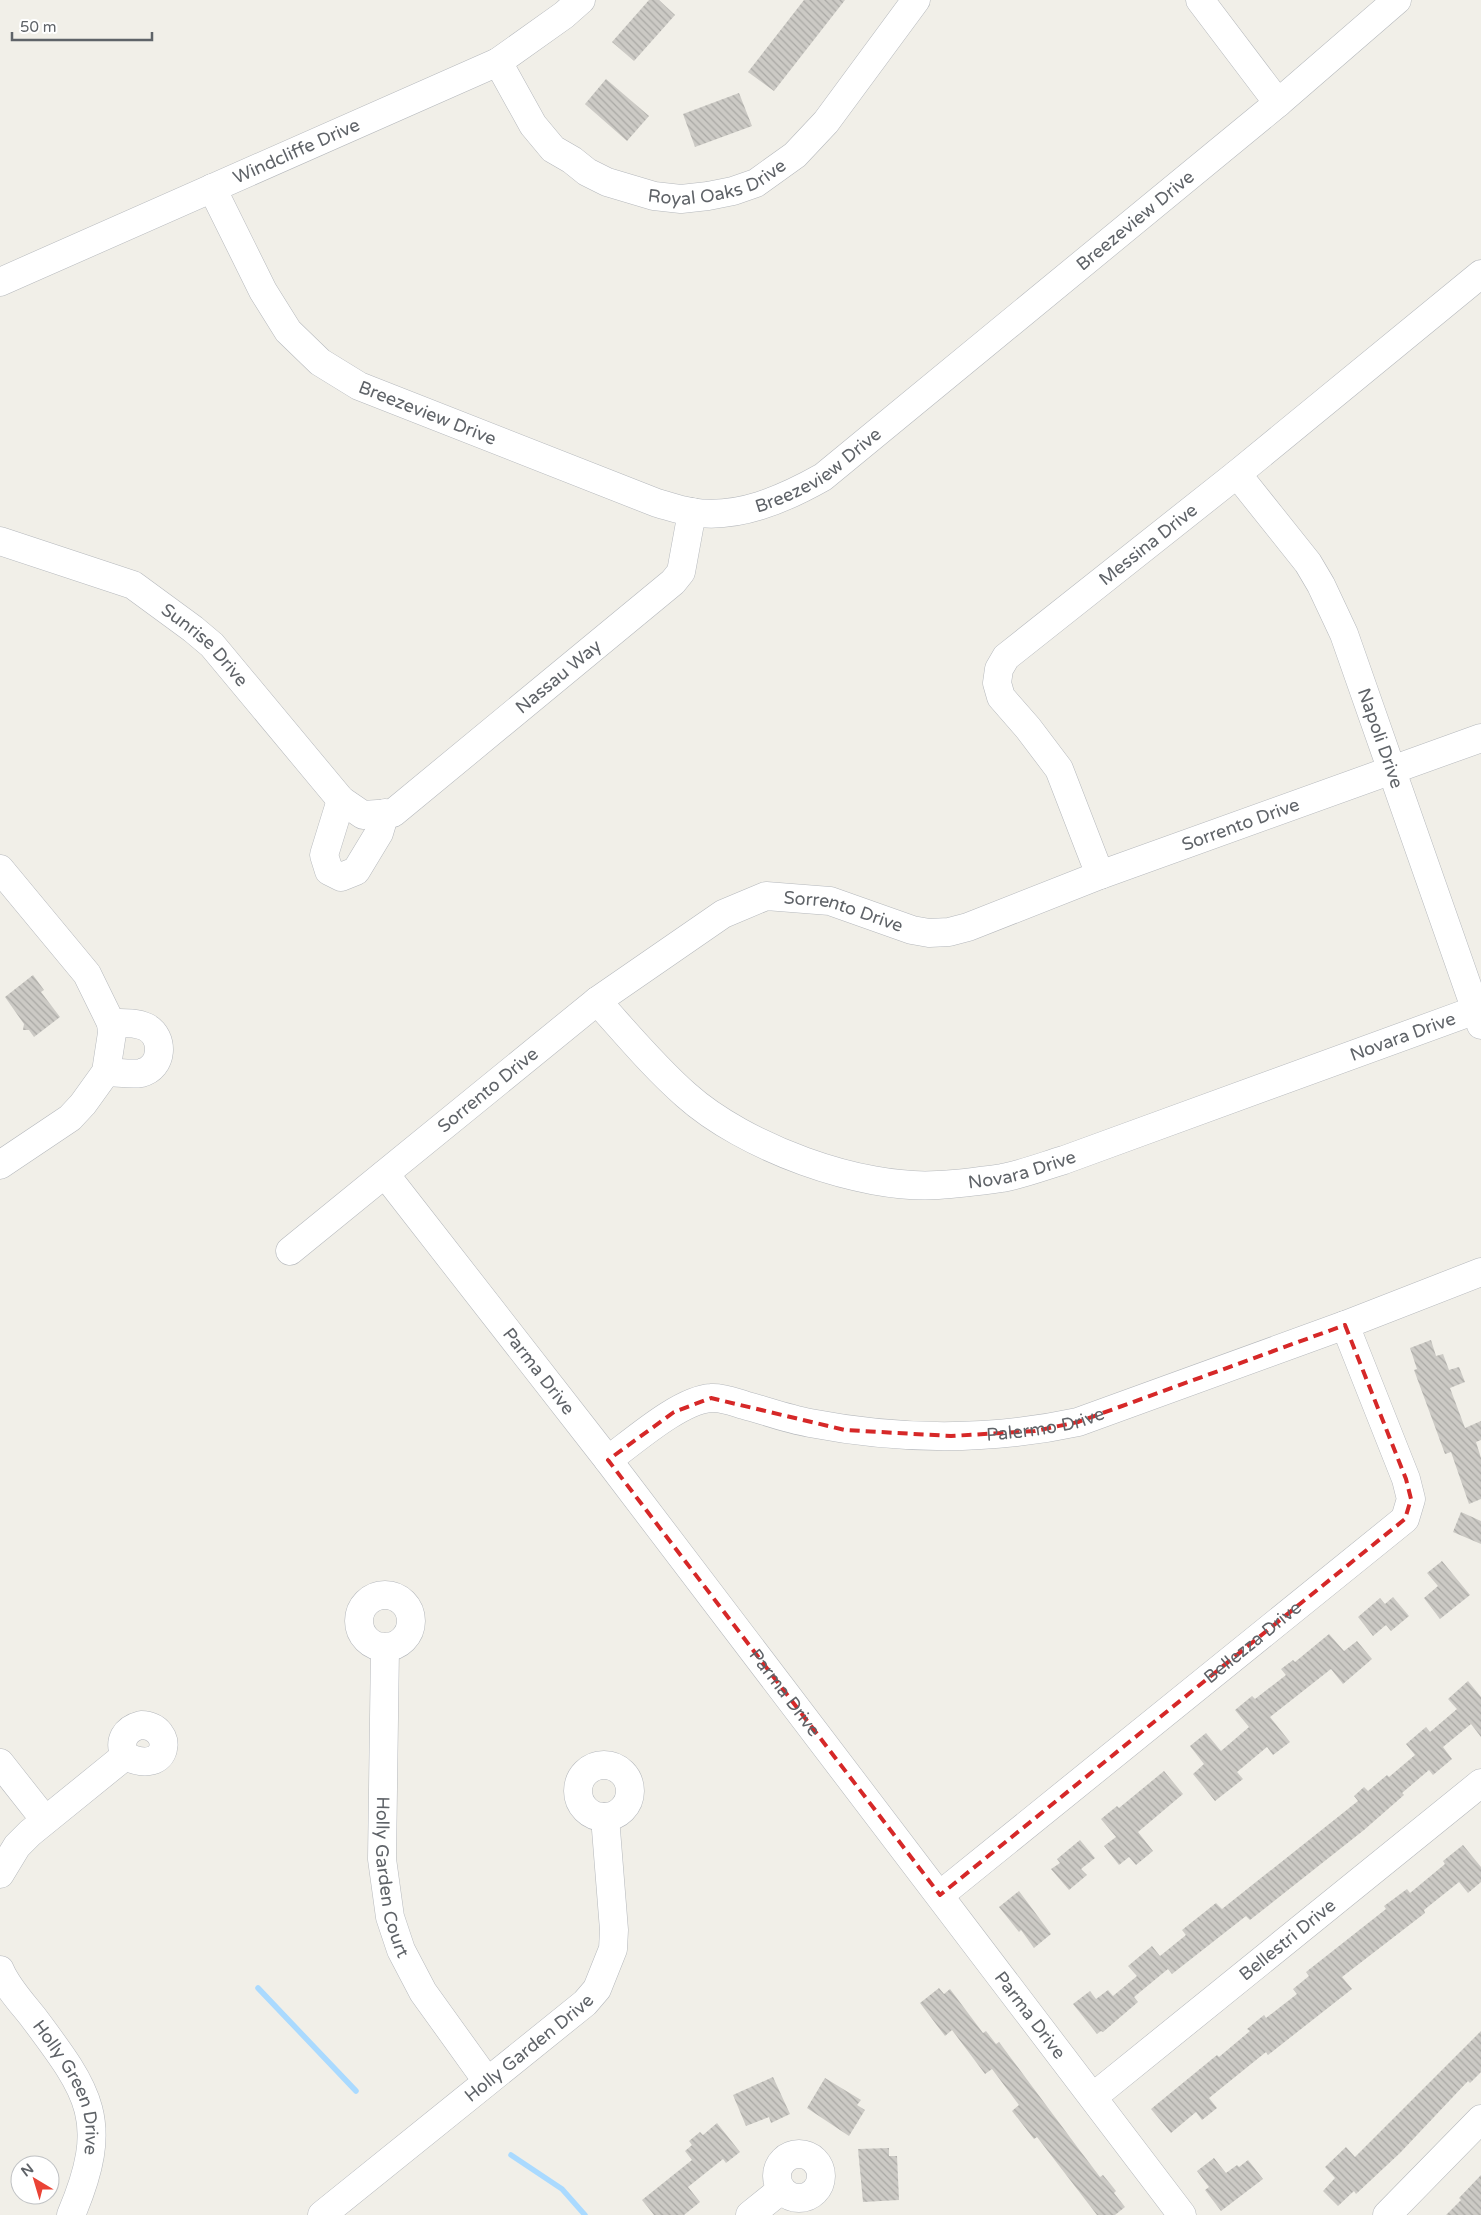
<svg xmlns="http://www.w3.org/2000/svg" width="1481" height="2215" font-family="'Varela Round',sans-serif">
	<defs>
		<pattern id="building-back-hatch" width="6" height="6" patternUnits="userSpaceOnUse" patternTransform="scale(1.25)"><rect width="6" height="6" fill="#cccac5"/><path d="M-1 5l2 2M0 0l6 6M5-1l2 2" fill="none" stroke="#a9a8a4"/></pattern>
	</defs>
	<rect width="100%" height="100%" fill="#f1efe8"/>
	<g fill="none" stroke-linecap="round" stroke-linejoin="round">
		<g stroke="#aadaff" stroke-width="5.5">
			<polyline points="258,1988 356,2091"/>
			<polyline points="511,2155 562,2189 585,2215"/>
		</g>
	</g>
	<g fill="url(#building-back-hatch)">
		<polygon points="649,0 659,0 675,15 634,61 612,42"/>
		<polygon points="804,0 845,0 774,91 748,72"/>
		<polygon points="606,79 649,116 627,141 585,104"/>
		<polygon points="739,93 752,126 695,147 683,114"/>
		<polygon points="33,975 44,990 41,992 60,1017 34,1037 29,1030 23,1030 24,1024 5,997"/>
		<polygon points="1431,1340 1436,1356 1443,1354 1449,1370 1459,1367 1465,1382 1450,1388 1465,1428 1481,1421 1481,1440 1476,1442 1481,1458 1481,1499 1469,1504 1451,1452 1445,1454 1414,1370 1417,1369 1410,1348"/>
		<polygon points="1461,1512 1481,1521 1481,1544 1453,1532"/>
		<polygon points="1442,1561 1470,1595 1440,1619 1424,1598 1438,1586 1427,1573"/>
		<polygon points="1393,1597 1409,1616 1391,1631 1386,1625 1373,1636 1358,1617 1380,1598 1385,1604"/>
		<polygon points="1329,1634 1344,1651 1357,1641 1372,1659 1343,1684 1331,1669 1270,1717 1290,1742 1273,1755 1267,1747 1237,1772 1243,1779 1215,1801 1193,1774 1204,1764 1190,1746 1206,1733 1221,1751 1249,1727 1235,1710 1252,1696 1255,1699 1286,1675 1281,1669 1293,1660 1295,1662"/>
		<polygon points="1468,1681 1481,1697 1481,1737 1471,1724 1443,1747 1452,1759 1433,1775 1429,1770 1402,1793 1404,1795 1364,1830 1250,1920 1246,1916 1172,1974 1168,1969 1134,1997 1138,2002 1103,2032 1101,2031 1097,2034 1073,2004 1090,1991 1096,1999 1108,1990 1113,1996 1137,1976 1128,1966 1152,1946 1160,1956 1186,1935 1182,1930 1216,1903 1222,1909 1358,1801 1354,1796 1364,1787 1368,1791 1387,1775 1389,1777 1415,1755 1406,1744 1426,1727 1430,1732 1457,1709 1448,1699"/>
		<polygon points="1164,1771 1183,1794 1138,1832 1153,1851 1136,1865 1129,1857 1119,1865 1104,1846 1116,1837 1101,1819 1117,1806 1119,1808"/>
		<polygon points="1080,1840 1095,1858 1081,1869 1087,1875 1069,1890 1051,1869 1060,1863 1057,1859"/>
		<polygon points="1463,1845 1481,1867 1481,1882 1468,1893 1459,1882 1424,1910 1425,1913 1342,1977 1352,1989 1268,2055 1266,2052 1209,2098 1217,2108 1202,2120 1196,2112 1171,2133 1151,2109 1217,2055 1219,2057 1250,2031 1247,2029 1264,2015 1266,2018 1297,1994 1293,1989 1309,1976 1306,1972 1386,1909 1384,1906 1407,1889 1410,1893 1445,1864 1443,1861"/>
		<polygon points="1019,1891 1051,1934 1034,1948 1021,1930 1019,1932 999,1907"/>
		<polygon points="939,1988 944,1994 950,1989 983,2033 986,2031 996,2044 999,2042 1078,2148 1100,2177 1103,2175 1116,2191 1114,2193 1125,2207 1115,2215 1097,2215 1037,2137 1034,2139 1012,2111 1019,2105 992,2069 985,2074 952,2030 945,2036 920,2003"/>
		<polygon points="1481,2031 1481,2072 1470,2083 1468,2081 1400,2153 1356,2194 1354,2191 1338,2206 1323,2191 1335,2178 1325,2167 1346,2147 1355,2157"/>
		<polygon points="773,2077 790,2114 771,2123 769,2117 746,2126 733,2095"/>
		<polygon points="825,2078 861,2100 857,2105 865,2110 849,2136 807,2108"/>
		<polygon points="717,2123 740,2152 726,2163 723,2159 688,2187 700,2202 684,2215 654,2215 642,2200 692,2160 685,2151 692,2145 689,2141 700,2132 703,2135"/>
		<polygon points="889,2148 889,2156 897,2156 899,2200 863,2202 858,2149"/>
		<polygon points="1214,2158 1226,2173 1237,2165 1239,2167 1248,2160 1263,2179 1221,2211 1205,2190 1209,2187 1197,2171"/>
		<polygon points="1481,2175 1481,2215 1446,2215 1461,2200 1459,2198"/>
	</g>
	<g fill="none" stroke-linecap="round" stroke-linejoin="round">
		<g stroke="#b5b8bc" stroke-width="29">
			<g id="minor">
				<polyline points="1200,0 1278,103"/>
				<path id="s1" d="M498,62l35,63 20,24 19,11 15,12 20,10 47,14 27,3 27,-3 25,-5 23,-8 39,-28 31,-33 90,-122"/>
				<path id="s2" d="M212,188l51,103 25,40 32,31 39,24 298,117c11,3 22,7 34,9 46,8 93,-13 132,-35l455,-374 119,-103"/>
				<path id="s3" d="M0,282l498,-220 66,-47 17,-15"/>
				<path id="s4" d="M1237,474l71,89 13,22 23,49 137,391"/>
				<path id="s5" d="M0,541l133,44 60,44 19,16 129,155 22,15 30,-2 280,-231 8,-10 11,-60"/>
				<polyline points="341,800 324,855 329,871 341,877 356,871 379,833 385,813"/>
				<polyline points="0,869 87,974 111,1023 112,1033 106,1072 83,1104 70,1118 0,1165"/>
				<path id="s6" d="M1100,875l-41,-106 -31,-41 -27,-31 -4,-14 2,-14 7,-12 231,-183 244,-200"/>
				<path id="s7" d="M597,1001c29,32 57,66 89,94 58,52 174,95 252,90 21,-1 43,-4 64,-7 21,-4 42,-12 62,-18l417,-152"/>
				<path d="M106,1072c11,0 25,3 35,1 22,-5 24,-36 5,-46 -10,-5 -24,-4 -35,-4"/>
				<path id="s8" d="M385,1174l223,286 574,755"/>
				<path id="s9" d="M290,1251l307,-250 126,-87 43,-18 64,5 82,29 17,3 20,-1 19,-5 132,-52 381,-137"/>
				<path id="s10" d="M608,1460c26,-19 72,-60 103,-62 11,-1 23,4 33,7 22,6 44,14 66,18 88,17 180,18 268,-1l267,-97 136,-53"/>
				<circle cx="385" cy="1621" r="26"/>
				<path id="s11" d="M385,1648l-3,211 8,58 11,33 22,42 64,89"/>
				<path d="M141,1725c35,1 29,53 -16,31 -7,-15 0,-27 16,-31z"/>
				<polyline points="0,1763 45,1820"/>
				<circle cx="604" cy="1791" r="26"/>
				<polyline points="0,1874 17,1846 30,1833 125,1756"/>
				<path id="s12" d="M940,1895l465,-376 6,-20 -5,-20 -61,-154"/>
				<path id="s13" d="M0,1970c7,17 22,33 33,47 57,76 78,104 38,198"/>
				<path id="s14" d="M1093,2097l388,-314"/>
				<circle cx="799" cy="2176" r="22"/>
				<path id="s15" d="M322,2215l263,-212 12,-14 16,-40 1,-19 -9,-113"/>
				<polyline points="750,2215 781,2190"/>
				<polyline points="1387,2215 1481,2119"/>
			</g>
		</g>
		<use href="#minor" stroke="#fff" stroke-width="28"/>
	</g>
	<path fill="none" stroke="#d62828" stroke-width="4" stroke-dasharray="10 6" stroke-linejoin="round" d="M1345,1325l61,154 5,20 -6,20 -465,376 -332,-435 66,-48 37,-14 134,32 106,6 84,-5 43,-9z"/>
	<g text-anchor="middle" stroke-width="4" stroke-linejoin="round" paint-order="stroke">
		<g font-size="18" fill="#5f6368" stroke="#fff">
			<text dy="6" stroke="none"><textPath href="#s3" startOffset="324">Windcliffe Drive</textPath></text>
			<text dy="6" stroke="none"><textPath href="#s1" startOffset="282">Royal Oaks Drive</textPath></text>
			<text dy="6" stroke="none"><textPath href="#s2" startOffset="1151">Breezeview Drive</textPath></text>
			<text dy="6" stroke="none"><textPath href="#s2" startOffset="326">Breezeview Drive</textPath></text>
			<text dy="6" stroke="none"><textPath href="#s2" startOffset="746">Breezeview Drive</textPath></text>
			<text dy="6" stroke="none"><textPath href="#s6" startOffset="430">Messina Drive</textPath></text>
			<text dy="6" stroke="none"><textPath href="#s5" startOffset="234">Sunrise Drive</textPath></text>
			<text dy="6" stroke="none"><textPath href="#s5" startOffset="712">Nassau Way</textPath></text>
			<text dy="6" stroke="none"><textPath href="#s4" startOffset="304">Napoli Drive</textPath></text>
			<text dy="6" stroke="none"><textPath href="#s9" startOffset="1095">Sorrento Drive</textPath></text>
			<text dy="6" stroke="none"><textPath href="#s9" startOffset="675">Sorrento Drive</textPath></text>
			<text dy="6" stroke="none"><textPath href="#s7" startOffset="892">Novara Drive</textPath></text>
			<text dy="6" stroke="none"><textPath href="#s9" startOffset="255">Sorrento Drive</textPath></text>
			<text dy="6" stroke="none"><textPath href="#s7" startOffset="488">Novara Drive</textPath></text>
			<text dy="6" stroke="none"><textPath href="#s8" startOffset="250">Parma Drive</textPath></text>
			<text dy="6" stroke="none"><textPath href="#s10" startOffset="461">Palermo Drive</textPath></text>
			<text dy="6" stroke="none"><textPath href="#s12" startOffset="402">Bellezza Drive</textPath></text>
			<text dy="6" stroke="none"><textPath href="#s8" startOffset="655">Parma Drive</textPath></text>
			<text dy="6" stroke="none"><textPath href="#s11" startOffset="230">Holly Garden Court</textPath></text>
			<text dy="6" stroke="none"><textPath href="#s14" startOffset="250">Bellestri Drive</textPath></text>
			<text dy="6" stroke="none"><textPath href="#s8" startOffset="1060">Parma Drive</textPath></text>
			<text dy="6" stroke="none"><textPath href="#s15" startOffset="266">Holly Garden Drive</textPath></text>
			<text dy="6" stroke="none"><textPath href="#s13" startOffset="138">Holly Green Drive</textPath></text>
		</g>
	</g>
	<g transform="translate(35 2180) rotate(322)"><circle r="24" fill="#ffffff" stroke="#bfc1c3"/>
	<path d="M0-4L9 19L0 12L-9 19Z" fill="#ea4335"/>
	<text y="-8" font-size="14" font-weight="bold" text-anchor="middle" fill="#5f6368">N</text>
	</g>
	<path d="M12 32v8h140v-8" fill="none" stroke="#5f6368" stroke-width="2.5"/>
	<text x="20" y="32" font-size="15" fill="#5f6368" stroke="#ffffff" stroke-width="4" paint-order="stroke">50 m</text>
</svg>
